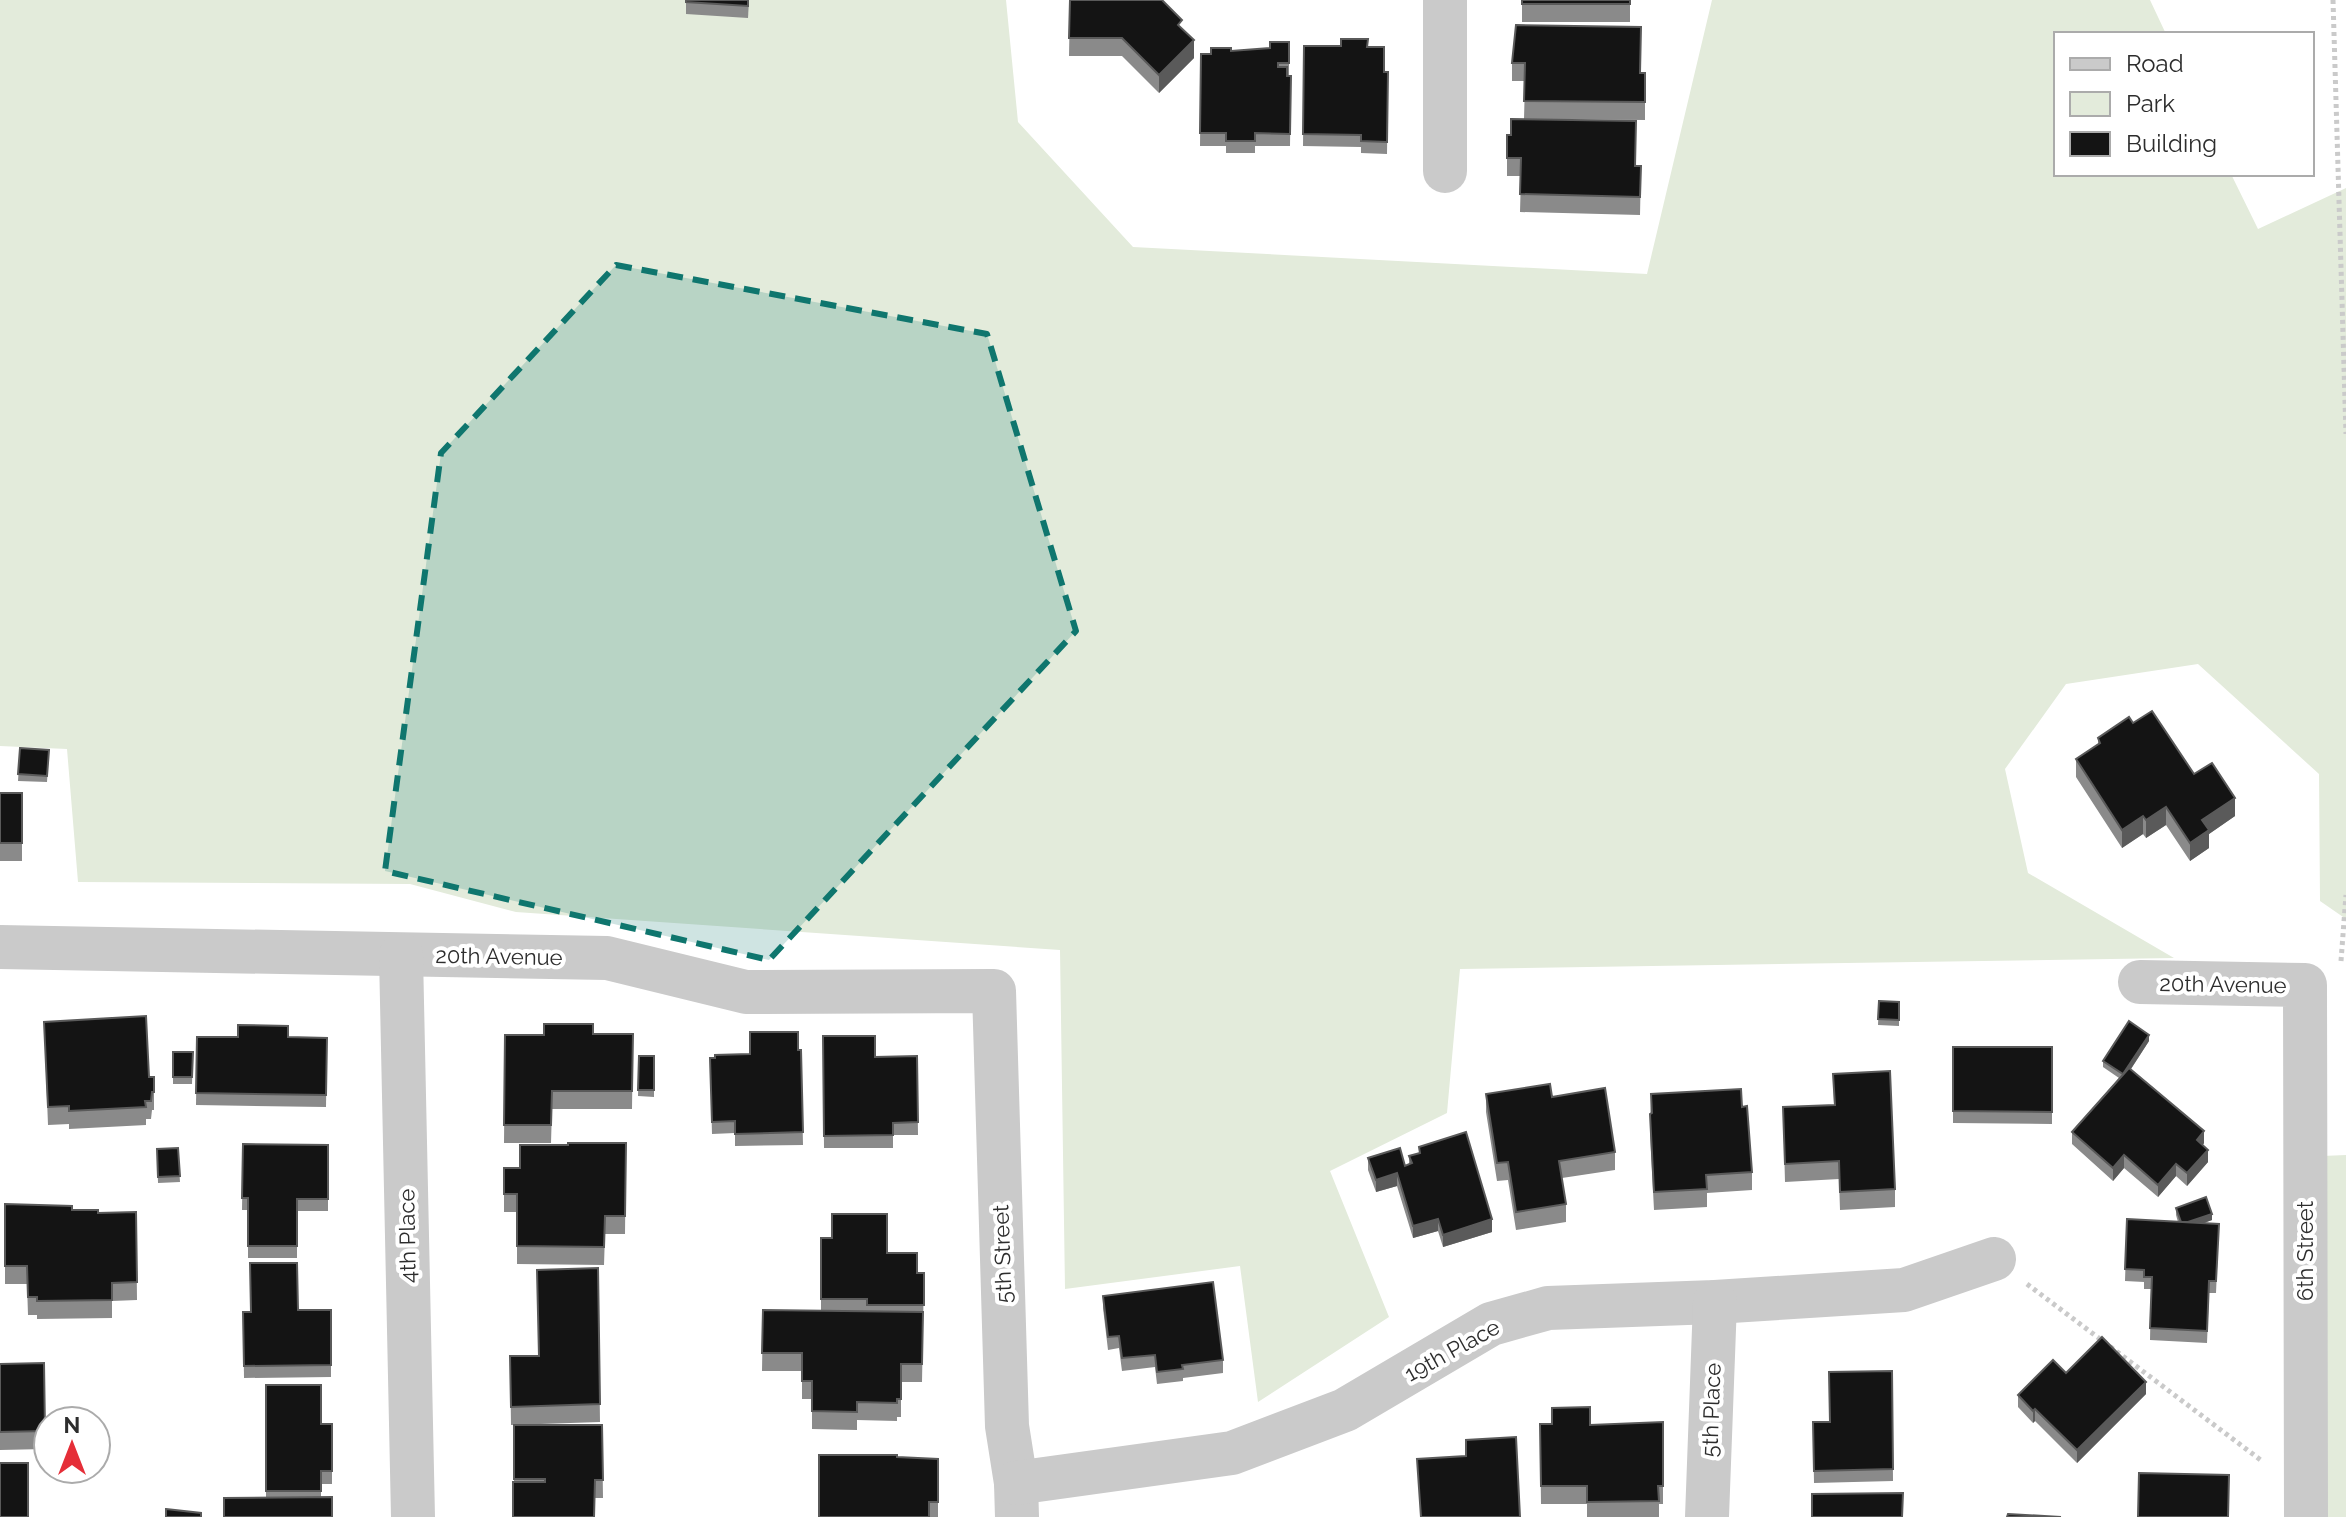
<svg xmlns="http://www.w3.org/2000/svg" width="2346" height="1517" font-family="Raleway,sans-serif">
	<rect width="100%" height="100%" fill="#fff"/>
	<g fill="#e3ebdb">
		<polygon points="0,0 1006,0 1018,122 1133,247 1647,274 1712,0 2150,0 2166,34 2056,34 2056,174 2231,174 2258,229 2346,188 2346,919 2320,901 2319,774 2198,664 2066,684 2005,769 2028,873 2174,958 1460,969 1447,1113 1330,1171 1389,1317 1258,1402 1240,1266 1065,1289 1060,950 516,912 410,884 78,882 67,749 0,746"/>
		<polygon points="2346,1155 2346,1517 2327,1517 2322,1156"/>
	</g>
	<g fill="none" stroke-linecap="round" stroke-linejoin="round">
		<g stroke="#cacaca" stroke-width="5" stroke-dasharray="4 4" stroke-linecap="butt">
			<polyline points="2333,0 2346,434"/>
			<polyline points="2341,961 2346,895"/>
			<polyline points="2027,1284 2262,1461"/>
		</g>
		<g stroke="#cacaca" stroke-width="44">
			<polyline points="1445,171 1445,0"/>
			<polyline points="0,947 607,958 746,992 994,991 1007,1426 1016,1483 1017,1517"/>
			<polyline points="401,955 413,1517"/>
			<polyline points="2140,982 2305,985 2306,1517"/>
			<polyline points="1016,1483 1232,1453 1345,1410 1491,1324 1548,1308 1715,1302 1904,1290 1994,1259"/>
			<polyline points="1707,1517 1715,1302"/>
		</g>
	</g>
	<g fill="#8a8a8a">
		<polygon points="686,0 749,0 748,18 686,14"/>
		<polygon points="1070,0 1182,29 1194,58 1159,93 1122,56 1069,56"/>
		<rect x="1522" y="0" width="108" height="22"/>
		<polygon points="1516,25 1640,73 1645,73 1645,120 1524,119 1525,81 1512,81 1512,63"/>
		<polygon points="1289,42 1289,76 1287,76 1291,76 1290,146 1255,146 1255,153 1226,153 1226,146 1200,146 1201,54 1270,48"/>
		<polygon points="1304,46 1368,47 1384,72 1388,72 1387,154 1361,153 1361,147 1303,146"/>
		<polygon points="1507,135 1641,166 1640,215 1520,212 1521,176 1507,176"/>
		<polygon points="2133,723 2194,774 2235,816 2209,834 2209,848 2190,861 2166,825 2146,838 2143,834 2122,848 2076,777 2076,759 2098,744 2098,738"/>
		<polygon points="20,748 49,750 47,782 18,781"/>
		<rect x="0" y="793" width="22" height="68"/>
		<polygon points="1879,1001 1899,1002 1899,1026 1878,1025"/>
		<polygon points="44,1022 149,1077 154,1077 154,1110 152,1110 151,1119 146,1119 146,1125 69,1129 69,1124 48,1125"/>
		<polygon points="633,1034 632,1109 552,1109 551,1143 504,1143 505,1035"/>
		<polygon points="823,1036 875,1057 917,1056 918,1135 893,1135 893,1148 824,1148"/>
		<polygon points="197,1037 327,1038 326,1107 196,1105"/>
		<polygon points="2149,1041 2131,1069 2204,1143 2203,1145 2208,1162 2187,1186 2176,1176 2158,1197 2124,1168 2113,1181 2072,1144 2072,1132 2119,1078 2103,1067 2103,1061"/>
		<polygon points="1953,1047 2052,1047 2052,1124 1953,1123"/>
		<polygon points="801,1050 803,1145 735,1146 735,1133 712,1134 710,1058"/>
		<polygon points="173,1052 193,1052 192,1084 173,1084"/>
		<polygon points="639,1056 654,1056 654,1097 638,1096"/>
		<polygon points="1833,1074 1895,1189 1895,1207 1840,1210 1839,1179 1785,1182 1783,1107 1834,1105"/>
		<polygon points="1486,1094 1552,1097 1615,1152 1615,1170 1562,1178 1566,1204 1566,1222 1516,1230 1508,1180 1497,1181 1486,1112"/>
		<polygon points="1651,1094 1742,1107 1752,1172 1752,1190 1707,1193 1707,1207 1654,1210 1650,1132"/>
		<polygon points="626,1143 625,1234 605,1234 604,1265 517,1264 517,1212 504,1212 504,1168 520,1168 568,1145"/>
		<polygon points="243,1144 328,1145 328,1211 297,1211 297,1258 248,1258 248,1210 242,1210"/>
		<polygon points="1419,1147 1492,1232 1443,1247 1438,1231 1413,1238 1397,1186 1376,1192 1368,1170 1368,1158 1405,1166 1409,1164 1409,1156 1419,1153"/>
		<polygon points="178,1148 180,1182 158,1183 157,1149"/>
		<polygon points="5,1204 98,1213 136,1212 137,1300 112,1301 112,1318 37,1319 37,1315 28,1315 27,1284 5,1284"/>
		<polygon points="2176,1208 2212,1220 2204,1223 2219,1224 2216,1293 2209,1293 2207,1343 2150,1340 2151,1289 2144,1289 2144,1282 2125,1281 2127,1219 2178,1222 2176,1215"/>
		<polygon points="821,1238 887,1253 917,1273 924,1273 922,1382 901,1382 901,1417 897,1417 897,1421 857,1420 857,1430 812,1429 812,1399 802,1399 802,1371 762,1371 763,1310 821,1311"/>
		<polygon points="598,1268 600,1422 511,1425 510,1356 539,1356"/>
		<polygon points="1103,1296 1223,1360 1223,1373 1183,1378 1183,1381 1157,1384 1155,1367 1122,1371 1119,1348 1108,1350 1103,1308"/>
		<polygon points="298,1310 331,1310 331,1377 244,1378 243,1312"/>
		<polygon points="44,1363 45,1449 0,1450 0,1364"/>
		<polygon points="1892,1371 1893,1481 1814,1483 1813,1422 1830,1422"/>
		<polygon points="2066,1373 2146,1394 2077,1463 2035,1421 2033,1423 2018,1407 2018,1395"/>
		<polygon points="266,1385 321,1424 332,1424 332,1484 321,1484 321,1497 266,1498"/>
		<polygon points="1663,1422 1663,1504 1659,1504 1659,1517 1587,1517 1587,1504 1541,1504 1540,1424 1590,1425"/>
		<polygon points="514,1425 602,1425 603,1498 595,1498 594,1517 513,1517 514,1482"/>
		<polygon points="897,1457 938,1459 938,1517 819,1517"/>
	</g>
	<g fill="#5a5a5a">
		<polygon points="1194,40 1194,58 1159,93 1159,75"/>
		<polygon points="2235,798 2235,816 2209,834 2209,848 2190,861 2190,843 2202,820"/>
		<polygon points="2166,807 2166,825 2146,838 2146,820"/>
		<polygon points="2143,816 2143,834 2122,848 2122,830"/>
		<polygon points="2149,1035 2149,1041 2123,1081 2123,1074"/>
		<polygon points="2204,1131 2204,1143 2197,1153 2197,1140"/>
		<polygon points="2208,1150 2208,1162 2187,1186 2187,1173"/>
		<polygon points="2124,1155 2124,1168 2113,1181 2113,1168"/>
		<polygon points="2176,1164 2176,1176 2158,1197 2158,1185"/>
		<polygon points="1397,1173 1397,1186 1376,1192 1376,1180"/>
		<polygon points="2212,1214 2212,1220 2181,1231 2181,1225"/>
		<polygon points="1438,1219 1438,1231 1413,1238 1413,1226"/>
		<polygon points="1492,1219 1492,1232 1443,1247 1443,1235"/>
		<polygon points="2146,1382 2146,1394 2077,1463 2077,1450"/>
		<polygon points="2035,1409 2035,1421 2033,1423 2033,1411"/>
	</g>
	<g fill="#141414" stroke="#5a5a5a" stroke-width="2">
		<polygon points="686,0 748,0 748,6 686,2"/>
		<polygon points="1070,0 1162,0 1182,20 1178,25 1194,40 1159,75 1122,38 1069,38"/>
		<rect x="1522" y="0" width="108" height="4"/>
		<polygon points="1516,25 1641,27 1640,73 1645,73 1645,102 1524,101 1525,63 1512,63"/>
		<polygon points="1341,39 1368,39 1367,47 1384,47 1384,72 1388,72 1387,142 1361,141 1361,135 1303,134 1304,46 1341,46"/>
		<polygon points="1270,42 1289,42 1289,63 1278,63 1278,67 1287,67 1287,76 1291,76 1290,134 1255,133 1255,141 1226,141 1226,133 1200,133 1201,54 1211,54 1211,48 1231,48 1231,51 1270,48"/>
		<polygon points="1511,119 1636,121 1635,166 1641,166 1640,197 1520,194 1521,158 1507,158 1507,135 1511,135"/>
		<polygon points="2152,711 2194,774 2212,763 2235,798 2202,820 2209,830 2190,843 2166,807 2146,820 2143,816 2122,830 2076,759 2100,743 2098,738 2129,717 2133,723"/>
		<polygon points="20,748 49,750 47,776 18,774"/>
		<rect x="0" y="793" width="22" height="50"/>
		<polygon points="1879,1001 1899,1002 1899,1020 1878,1019"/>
		<polygon points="146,1016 149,1077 154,1077 154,1092 152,1092 151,1101 145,1101 146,1107 69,1111 69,1106 48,1107 44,1022"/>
		<polygon points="2129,1021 2149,1035 2123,1074 2103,1061"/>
		<polygon points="544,1024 593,1024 593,1034 633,1034 632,1091 552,1091 551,1125 504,1125 505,1035 544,1035"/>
		<polygon points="238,1025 288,1026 288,1037 327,1038 326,1095 196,1093 197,1037 238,1037"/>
		<polygon points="750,1032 798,1032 798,1050 801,1050 803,1132 735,1134 735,1121 712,1122 710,1058 715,1058 715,1055 750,1054"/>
		<polygon points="823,1036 875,1036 875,1057 917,1056 918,1122 893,1123 893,1135 824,1136"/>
		<polygon points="1953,1047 2052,1047 2052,1112 1953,1111"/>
		<polygon points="173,1052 193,1052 192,1077 173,1077"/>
		<polygon points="639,1056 654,1056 654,1090 638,1090"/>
		<polygon points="2129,1068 2204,1131 2197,1140 2208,1150 2187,1173 2176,1164 2158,1185 2124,1155 2113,1168 2072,1132"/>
		<polygon points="1890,1071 1895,1189 1840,1192 1839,1161 1785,1164 1783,1107 1835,1105 1833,1074"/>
		<polygon points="1550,1084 1552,1097 1605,1088 1615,1152 1559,1161 1566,1204 1516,1212 1508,1162 1497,1163 1486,1094"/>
		<polygon points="1741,1089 1742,1107 1747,1106 1752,1172 1706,1175 1707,1189 1654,1192 1650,1114 1652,1113 1651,1094"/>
		<polygon points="1466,1132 1492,1219 1443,1235 1438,1219 1413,1226 1397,1173 1376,1180 1368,1158 1400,1148 1405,1166 1412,1163 1409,1156 1420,1153 1419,1147"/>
		<polygon points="568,1143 626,1143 625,1216 605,1216 604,1247 517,1246 517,1194 504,1194 504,1168 520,1168 520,1145 568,1145"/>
		<polygon points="243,1144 328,1145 328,1199 297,1199 297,1246 248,1246 248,1198 242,1198"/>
		<polygon points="178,1148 180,1176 158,1177 157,1149"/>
		<polygon points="2206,1197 2212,1214 2188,1222 2181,1222 2176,1208"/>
		<polygon points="5,1204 72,1206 72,1210 98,1210 98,1213 136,1212 137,1282 112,1283 112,1300 37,1301 37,1297 28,1297 27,1266 5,1266"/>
		<polygon points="832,1214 887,1214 887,1253 917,1253 917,1273 924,1273 924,1305 867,1305 867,1299 821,1299 821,1238 832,1238"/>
		<polygon points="2127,1219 2219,1224 2216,1281 2209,1281 2207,1331 2150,1328 2152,1277 2144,1277 2144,1270 2125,1269"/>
		<polygon points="250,1263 297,1263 298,1310 331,1310 331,1365 244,1366 243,1312 251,1312"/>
		<polygon points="598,1268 600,1404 511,1407 510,1356 539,1356 537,1270"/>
		<polygon points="1213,1282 1223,1360 1182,1365 1183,1369 1157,1372 1155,1355 1122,1358 1119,1336 1108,1337 1103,1296"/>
		<polygon points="763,1310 923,1312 922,1364 901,1364 901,1399 897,1399 897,1403 857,1402 857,1412 812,1411 812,1381 802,1381 802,1353 762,1353"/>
		<polygon points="2102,1337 2146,1382 2077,1450 2035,1409 2033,1411 2018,1395 2053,1360 2066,1373"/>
		<polygon points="44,1363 45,1431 0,1432 0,1364"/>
		<polygon points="1892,1371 1893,1469 1814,1471 1813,1422 1830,1422 1829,1372"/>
		<polygon points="266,1385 321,1385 321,1424 332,1424 332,1471 321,1471 321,1491 266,1491"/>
		<polygon points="1590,1407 1590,1425 1663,1422 1663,1486 1658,1486 1659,1501 1587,1502 1587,1486 1541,1486 1540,1424 1552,1424 1552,1408"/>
		<polygon points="514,1425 602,1425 603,1480 595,1480 594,1517 513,1517 513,1482 545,1482 545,1479 514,1479"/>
		<polygon points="1516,1437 1520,1517 1421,1517 1417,1459 1466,1456 1466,1440"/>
		<polygon points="819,1455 897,1455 897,1457 938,1459 938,1502 929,1502 929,1517 819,1517"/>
		<rect x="0" y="1463" width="28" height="54"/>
		<polygon points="2139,1473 2229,1475 2228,1517 2138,1517"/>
		<polygon points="1903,1493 1902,1517 1812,1517 1812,1494"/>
		<polygon points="332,1497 332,1517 224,1517 224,1498"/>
		<polygon points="166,1509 201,1513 201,1517 166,1517"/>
		<polygon points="2008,1514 2061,1517 2007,1517"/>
	</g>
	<path fill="#0f766e" fill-opacity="0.2" stroke="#0f766e" stroke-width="6" stroke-dasharray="16 10" stroke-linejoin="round" d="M616,265l371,69 89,297 -307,329 -384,-89 56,-418z"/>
	<g text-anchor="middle" stroke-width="8" stroke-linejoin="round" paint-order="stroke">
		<g font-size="22" fill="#2d2d2d" stroke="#fff">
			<text transform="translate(499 956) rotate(1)" y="8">20th Avenue</text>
			<text transform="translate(2223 984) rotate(1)" y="8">20th Avenue</text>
			<text transform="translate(407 1236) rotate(-91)" y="8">4th Place</text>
			<text transform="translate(2305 1251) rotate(-90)" y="8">6th Street</text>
			<text transform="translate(1002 1254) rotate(-92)" y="8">5th Street</text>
			<text transform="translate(1452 1350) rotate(-29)" y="8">19th Place</text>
			<text transform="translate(1711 1410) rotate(-88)" y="8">5th Place</text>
		</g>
	</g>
	<rect x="2054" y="32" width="260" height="144" fill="#ffffff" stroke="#ababab" stroke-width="2"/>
	<rect x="2070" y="58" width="40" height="12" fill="#cacaca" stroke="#ababab" stroke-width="2"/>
	<text x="2126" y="72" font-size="24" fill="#2d2d2d">Road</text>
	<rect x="2070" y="92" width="40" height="24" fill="#e3ebdb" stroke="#ababab" stroke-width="2"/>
	<text x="2126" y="112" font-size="24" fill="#2d2d2d">Park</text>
	<rect x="2070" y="132" width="40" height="24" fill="#141414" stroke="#ababab" stroke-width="2"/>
	<text x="2126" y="152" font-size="24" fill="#2d2d2d">Building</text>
	<g transform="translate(72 1445)"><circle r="38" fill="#ffffff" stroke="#ababab" stroke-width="2"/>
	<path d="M0-6L14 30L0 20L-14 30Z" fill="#e52e38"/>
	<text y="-12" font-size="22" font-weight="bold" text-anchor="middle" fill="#2d2d2d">N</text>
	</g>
</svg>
